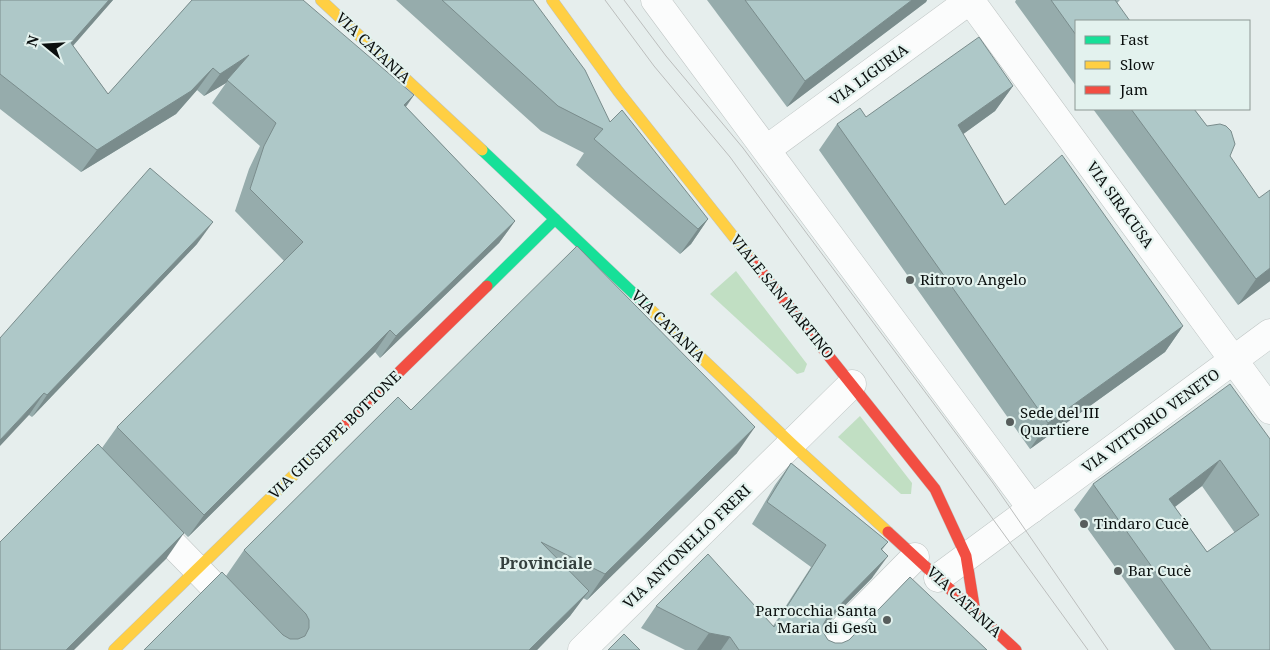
<svg xmlns="http://www.w3.org/2000/svg" width="1270" height="650" font-family="'Noto Serif',serif">
	<rect width="100%" height="100%" fill="#e6eeed"/>
	<g fill="#c1dfc3">
		<polygon points="736,271 807,364 804,372 797,374 710,294"/>
		<polygon points="860,416 912,483 911,494 901,494 838,437"/>
	</g>
	<g fill="none" stroke-linecap="round" stroke-linejoin="round">
		<g stroke="#bfc5c4" stroke-width="29">
			<g id="street">
				<polyline points="655,0 1032,509"/>
				<polyline points="970,0 1270,410"/>
				<polyline points="767,149 970,0"/>
				<polyline points="149,520 276,650"/>
				<polyline points="938,578 1270,333"/>
				<polyline points="582,650 852,384"/>
				<polyline points="823,650 915,557"/>
			</g>
		</g>
		<g stroke="#bfc5c4" stroke-width="12">
			<g id="fast">
				<polyline points="482,150 650,309"/>
				<polyline points="487,286 555,219"/>
			</g>
		</g>
		<g stroke="#bfc5c4" stroke-width="12">
			<g id="slow">
				<polyline points="321,0 482,150"/>
				<polyline points="552,0 618,91 752,260"/>
				<polyline points="650,309 792,444 888,532"/>
				<polyline points="114,650 341,429"/>
			</g>
		</g>
		<g stroke="#bfc5c4" stroke-width="12">
			<g id="jam">
				<polyline points="752,260 935,489 966,556 975,612"/>
				<polyline points="341,429 487,286"/>
				<polyline points="888,532 1016,650"/>
			</g>
		</g>
		<use href="#street" stroke="#fbfcfc" stroke-width="28"/>
		<use href="#fast" stroke="#16e098" stroke-width="11"/>
		<use href="#slow" stroke="#ffcf43" stroke-width="11"/>
		<use href="#jam" stroke="#f24e42" stroke-width="11"/>
		<g stroke="#bcbebd" stroke-width="1">
			<polyline points="605,0 654,66 730,157 1088,650"/>
			<polyline points="624,0 666,56 743,148 993,483 1108,650"/>
		</g>
	</g>
	<g fill="#96acac" fill-rule="evenodd">
		<polygon points="0,0 113,0 73,46 108,94 192,0 414,95 406,107 515,221 499,243 380,358 375,352 188,537 178,527 166,559 102,448 117,427 284,261 235,211 249,169 260,146 212,103 226,83 204,96 197,90 176,114 81,172 0,109"/>
		<polygon points="396,0 533,0 610,122 708,219 691,244 680,254 576,165 584,153 541,131"/>
		<polygon points="707,0 927,0 926,2 787,107"/>
		<polygon points="1016,0 1120,0 1117,3 1076,21 1076,86 1015,2"/>
		<polygon points="1013,86 995,111 963,134 1005,205 1183,326 1165,352 1030,449 819,150 837,124 866,117"/>
		<polygon points="1093,109 1194,109 1230,156 1270,281 1238,305"/>
		<polygon points="197,244 32,417 29,415 0,338"/>
		<polygon points="411,410 737,453 587,600 583,598 570,616 537,650 144,650 226,576 244,550"/>
		<path d="M1270,439v211h-95l-101,-140 19,-26zM1202,486l33,47 -28,19 -32,-45z"/>
		<polygon points="791,463 888,542 882,550 872,578 823,628 823,632 828,640 835,643 987,650 685,650 641,628 656,606 773,626 811,567 752,524 775,485"/>
	</g>
	<g fill="#7a8c8c">
		<polygon points="109,0 113,0 55,66 71,43"/>
		<polygon points="912,0 927,0 926,2 787,107 805,81"/>
		<polygon points="249,55 226,83 204,96 220,74"/>
		<polygon points="213,68 197,90 176,114 81,172 97,150"/>
		<polygon points="1013,86 995,111 940,151 958,125"/>
		<polygon points="414,95 398,117 404,105"/>
		<polygon points="708,219 691,244 680,254 698,229"/>
		<polygon points="515,221 499,243 380,358 396,336"/>
		<polygon points="213,222 197,244 32,417 47,395"/>
		<polygon points="1270,268 1270,281 1238,305 1256,279"/>
		<polygon points="1183,326 1165,352 1030,449 1048,423"/>
		<polygon points="390,330 375,352 188,537 204,515"/>
		<polygon points="44,393 29,415 0,446 0,440"/>
		<polygon points="755,427 737,453 587,600 605,574"/>
		<polygon points="1220,460 1202,486 1151,525 1169,499"/>
		<polygon points="184,533 166,559 74,650 66,650"/>
		<polygon points="888,556 872,578 812,639 827,618"/>
		<polygon points="589,591 570,616 537,650 529,650"/>
		<polygon points="709,633 730,637 721,650 697,650"/>
	</g>
	<g fill="#aec8c8" stroke="#7a8c8c" fill-rule="evenodd">
		<polygon points="0,0 109,0 71,43 108,94 192,0 303,0 414,95 404,105 515,221 396,336 390,330 204,515 117,427 303,242 250,189 264,146 276,123 227,80 249,55 220,74 213,68 191,91 97,150 0,74"/>
		<polygon points="442,0 533,0 585,70 610,122 622,110 708,219 698,229 594,139 603,129 558,106"/>
		<polygon points="745,0 912,0 805,81"/>
		<polygon points="1051,0 1115,0 1130,21 1076,21 1076,35"/>
		<polygon points="979,37 1013,86 958,125 1005,205 1062,155 1183,326 1048,423 837,124 860,108 866,117"/>
		<polygon points="1131,109 1194,109 1207,126 1220,124 1226,126 1231,131 1235,144 1230,156 1259,198 1270,190 1270,268 1256,279"/>
		<polygon points="150,168 213,222 47,395 44,393 0,440 0,338"/>
		<polygon points="577,246 755,427 605,574 541,542 589,591 529,650 144,650 222,572 283,635 290,639 298,639 305,636 309,628 309,620 306,614 244,550 398,397 411,410"/>
		<path d="M1230,384l40,55v211h-59l-118,-166zM1220,460l39,55 -52,37 -38,-53z"/>
		<polygon points="98,444 184,533 66,650 0,650 0,542"/>
		<polygon points="791,463 888,542 881,549 888,556 827,618 823,625 823,632 828,640 835,643 842,643 849,640 910,577 987,650 739,650 730,637 709,633 656,606 708,554 774,627 826,545 767,502"/>
		<polygon points="624,634 640,650 608,650"/>
	</g>
	<g fill="#575d5c" stroke="#e3f2ee" stroke-width="2">
		<circle cx="910" cy="280" r="5"/>
		<circle cx="1010" cy="422" r="5"/>
		<circle cx="1084" cy="524" r="5"/>
		<circle cx="1118" cy="571" r="5"/>
		<circle cx="887" cy="620" r="5"/>
	</g>
	<g text-anchor="middle" stroke-width="4.5" stroke-linejoin="round" paint-order="stroke">
		<g font-size="15" fill="#0a0f0e" stroke="#e3f2ee">
			<text transform="translate(373 48) rotate(43)" y="5">VIA CATANIA</text>
			<text transform="translate(869 75) rotate(-36)" y="5">VIA LIGURIA</text>
			<text transform="translate(1120 205) rotate(54)" y="5">VIA SIRACUSA</text>
			<text transform="translate(782 297) rotate(51)" y="5">VIALE SAN MARTINO</text>
			<text transform="translate(668 326) rotate(44)" y="5">VIA CATANIA</text>
			<text transform="translate(1151 421) rotate(-36)" y="5">VIA VITTORIO VENETO</text>
			<text transform="translate(335 435) rotate(-44)" y="5">VIA GIUSEPPE BOTTONE</text>
			<text transform="translate(687 547) rotate(-44)" y="5">VIA ANTONELLO FRERI</text>
			<text transform="translate(964 602) rotate(43)" y="5">VIA CATANIA</text>
		</g>
		<g font-size="15" fill="#0a0f0e" stroke="#e3f2ee" text-anchor="start">
			<text x="920" y="285">Ritrovo Angelo</text>
			<text x="1020" y="418">Sede del III<tspan x="1020" dy="17">Quartiere</tspan></text>
			<text x="1094" y="529">Tindaro Cucè</text>
			<text x="1128" y="576">Bar Cucè</text>
			<text x="877" y="616" text-anchor="end">Parrocchia Santa<tspan x="877" dy="17">Maria di Gesù</tspan></text>
		</g>
		<g font-size="16" font-weight="bold" fill="#35403e" stroke="#e3f2ee">
			<text x="546" y="569">Provinciale</text>
		</g>
	</g>
	<rect x="1075" y="20" width="175" height="90" fill="#e3f2ee" stroke="#8c9794"/>
	<rect x="1085" y="36" width="25" height="8" fill="#16e098" stroke="#8c9794"/>
	<text x="1120" y="45" font-size="15" fill="#0a0f0e">Fast</text>
	<rect x="1085" y="61" width="25" height="8" fill="#ffcf43" stroke="#8c9794"/>
	<text x="1120" y="70" font-size="15" fill="#0a0f0e">Slow</text>
	<rect x="1085" y="86" width="25" height="8" fill="#f24e42" stroke="#8c9794"/>
	<text x="1120" y="95" font-size="15" fill="#0a0f0e">Jam</text>
	<g transform="translate(45 45) rotate(288)" stroke="#e3f2ee" stroke-width="4" paint-order="stroke">
	<path d="M0-4L9 19L0 12L-9 19Z" fill="#0a0f0e"/>
	<text y="-8" font-size="14" font-weight="bold" text-anchor="middle" fill="#0a0f0e">N</text>
	</g>
</svg>
